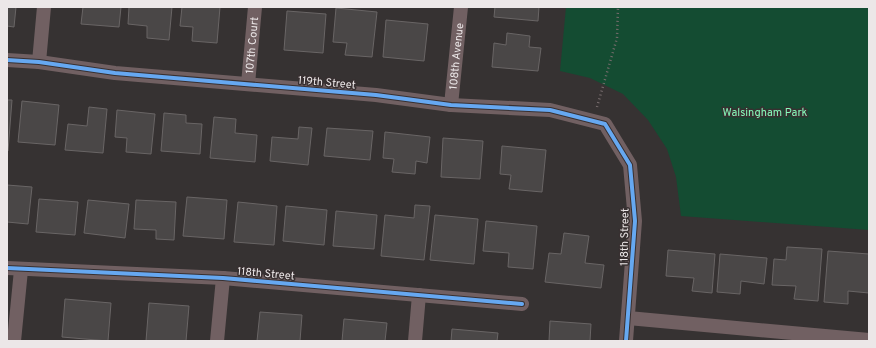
<svg xmlns="http://www.w3.org/2000/svg" width="876" height="348" font-family="Overpass,sans-serif">
	<rect width="100%" height="100%" fill="#363232"/>
	<polygon fill="#144c32" points="566,7 869,7 869,230 681,216 676,177 667,149 648,120 623,94 590,78 560,71"/>
	<g fill="#4a4747" stroke="#696565">
		<polygon points="7,7 16,7 14,27 7,26"/>
		<polygon points="83,7 121,7 119,27 81,24"/>
		<polygon points="129,7 172,7 169,40 147,38 147,26 128,24"/>
		<polygon points="182,7 220,7 217,43 192,41 193,27 180,26"/>
		<polygon points="495,7 539,7 538,21 494,17"/>
		<polygon points="336,8 377,12 372,57 345,55 347,43 333,42"/>
		<polygon points="287,11 326,14 323,53 284,50"/>
		<polygon points="386,20 428,24 424,61 383,57"/>
		<polygon points="507,33 530,36 529,47 541,48 538,71 492,67 494,43 506,45"/>
		<polygon points="7,100 12,100 8,151 7,151"/>
		<polygon points="22,101 59,105 55,145 18,142"/>
		<polygon points="89,107 107,109 103,153 65,150 68,124 87,126"/>
		<polygon points="117,110 155,114 151,154 126,152 127,138 115,137"/>
		<polygon points="164,113 186,115 186,123 202,124 200,154 161,151"/>
		<polygon points="214,117 236,119 235,133 257,135 255,162 210,158"/>
		<polygon points="299,127 312,128 308,165 270,161 272,137 298,139"/>
		<polygon points="327,128 373,131 370,160 324,156"/>
		<polygon points="385,132 430,137 427,163 416,161 415,174 392,172 394,159 383,158"/>
		<polygon points="443,138 483,141 480,179 441,177"/>
		<polygon points="502,146 546,150 542,192 509,189 511,175 500,174"/>
		<polygon points="7,185 32,187 28,224 7,222"/>
		<polygon points="187,197 227,200 224,239 183,236"/>
		<polygon points="39,199 78,202 75,235 36,232"/>
		<polygon points="88,200 129,204 125,238 84,233"/>
		<polygon points="136,200 176,202 174,240 156,239 156,230 134,229"/>
		<polygon points="238,202 277,206 274,245 234,242"/>
		<polygon points="415,205 430,206 424,260 381,256 385,215 414,218"/>
		<polygon points="286,206 327,210 324,245 283,241"/>
		<polygon points="336,211 377,215 374,249 333,246"/>
		<polygon points="435,215 478,219 474,264 430,260"/>
		<polygon points="486,221 537,226 533,269 508,267 509,253 483,251"/>
		<polygon points="564,233 589,236 585,263 604,265 601,288 545,282 549,253 561,254"/>
		<polygon points="787,247 822,249 818,301 794,299 796,286 772,285 774,259 786,260"/>
		<polygon points="668,250 715,254 712,293 692,291 694,278 666,276"/>
		<polygon points="828,251 869,254 869,293 848,291 848,304 824,302"/>
		<polygon points="720,254 767,258 764,284 741,281 740,294 717,292"/>
		<polygon points="65,299 111,303 108,341 62,337"/>
		<polygon points="149,303 189,306 186,341 146,341"/>
		<polygon points="260,312 302,315 300,341 257,341"/>
		<polygon points="344,319 387,323 385,341 342,341"/>
		<polygon points="550,321 591,324 590,341 549,341"/>
		<polygon points="452,329 498,333 497,341 451,341"/>
	</g>
	<g fill="none" stroke-linecap="round" stroke-linejoin="round">
		<polyline stroke="#786d6e" stroke-width="2.5" stroke-dasharray="1 3" stroke-linecap="butt" points="597,107 617,38 618,7"/>
		<g stroke="#716062" stroke-width="14">
			<polyline points="7,60 39,62 115,73 376,95 451,105 550,110 605,124 630,165 635,221 626,341"/>
			<polyline points="39,62 44,7"/>
			<path id="s1" d="M248,84l7,-77"/>
			<path id="s2" d="M451,105l10,-98"/>
			<polyline points="7,268 223,278 522,304"/>
			<polyline points="628,318 869,340"/>
			<polyline points="14,341 21,270"/>
			<polyline points="217,341 223,278"/>
			<polyline points="415,341 419,295"/>
		</g>
		<g stroke="#383031" stroke-width="6">
			<g id="cycleway">
				<polyline points="7,60 39,62 115,73 376,95 451,105 550,110 605,124 630,165 635,221 626,341"/>
				<polyline points="7,268 223,278 522,304"/>
			</g>
		</g>
		<use href="#cycleway" stroke="#66a8f1" stroke-width="4"/>
	</g>
	<g text-anchor="middle" stroke-width="3" stroke-linejoin="round" paint-order="stroke">
		<g font-size="11" fill="#ece7e8" stroke="#383031">
			<text dy="4" stroke="none"><textPath href="#s1" startOffset="39">107th Court</textPath></text>
			<text dy="4" stroke="none"><textPath href="#s2" startOffset="49">108th Avenue</textPath></text>
			<text transform="translate(327 82) rotate(5)" y="4">119th Street</text>
			<text transform="translate(624 237) rotate(-89)" y="4">118th Street</text>
			<text transform="translate(266 273) rotate(5)" y="4">118th Street</text>
		</g>
		<g font-size="11" fill="#87fbbb" stroke="#383031">
			<text x="765" y="116">Walsingham Park</text>
		</g>
	</g>
	<rect width="876" height="348" fill="none" stroke="#ece7e8" stroke-width="16"/>
</svg>
